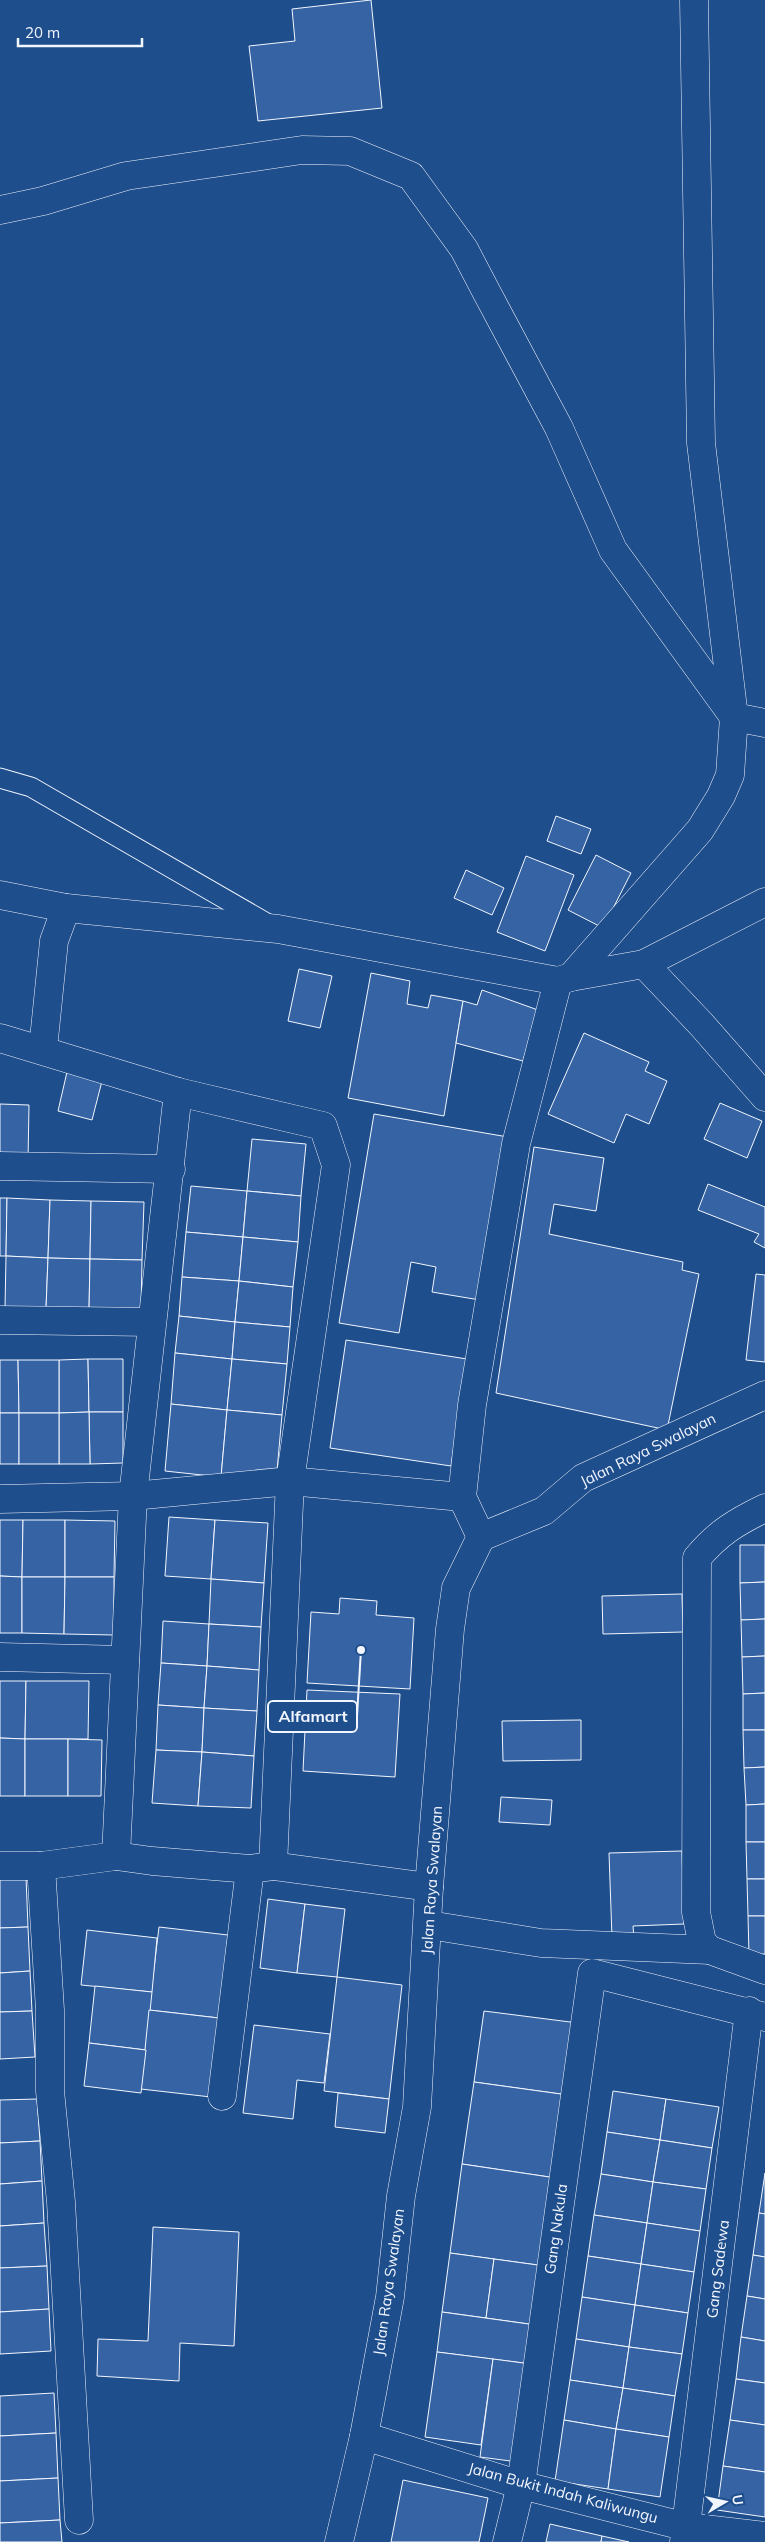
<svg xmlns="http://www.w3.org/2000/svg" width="765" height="2542" font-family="Mulish,sans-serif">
	<rect width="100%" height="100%" fill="#1f4e8c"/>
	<g fill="#3563a3" stroke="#f2f6ff">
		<polygon points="371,0 382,108 258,121 249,46 295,41 292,9"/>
		<polygon points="556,816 591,829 581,854 547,841"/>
		<polygon points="596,855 631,873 603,928 568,910"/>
		<polygon points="526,856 574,875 545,951 497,932"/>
		<polygon points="466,870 504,888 492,915 454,898"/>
		<polygon points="299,969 332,976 320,1028 288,1021"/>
		<polygon points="371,973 410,981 407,1004 428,1008 431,995 463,1001 444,1116 348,1098"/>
		<polygon points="482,990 538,1010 523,1061 456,1043 463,1001 477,1005"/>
		<polygon points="584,1033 649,1062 645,1071 667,1081 649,1124 626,1114 614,1143 548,1114"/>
		<polygon points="67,1072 102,1081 92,1120 58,1111"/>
		<polygon points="720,1103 762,1121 747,1158 704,1139"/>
		<polygon points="0,1104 29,1105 28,1160 0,1160"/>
		<polygon points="374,1114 508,1137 480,1300 432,1292 436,1267 411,1262 399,1333 339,1323"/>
		<polygon points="252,1139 306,1144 301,1196 247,1191"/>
		<polygon points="534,1147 604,1158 596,1211 554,1204 549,1234 683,1262 682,1270 699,1274 667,1430 496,1393"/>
		<polygon points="708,1184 765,1207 765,1248 754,1242 759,1234 698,1210"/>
		<polygon points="191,1186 247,1191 243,1237 186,1232"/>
		<polygon points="247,1191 301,1196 298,1242 243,1237"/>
		<polygon points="0,1198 7,1198 6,1256 0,1256"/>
		<polygon points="7,1198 50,1200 48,1258 6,1256"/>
		<polygon points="50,1200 91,1201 90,1259 48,1258"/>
		<polygon points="91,1201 144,1202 142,1260 90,1259"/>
		<polygon points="186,1232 243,1237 239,1281 182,1277"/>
		<polygon points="243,1237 298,1242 293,1287 239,1281"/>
		<polygon points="6,1256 48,1258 46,1309 5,1308"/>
		<polygon points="48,1258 90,1259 89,1311 46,1309"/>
		<polygon points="90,1259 142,1260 141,1312 89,1311"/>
		<polygon points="756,1274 765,1275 765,1362 746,1360"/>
		<polygon points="182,1277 239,1281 235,1322 179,1316"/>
		<polygon points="239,1281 293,1287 290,1327 235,1322"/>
		<polygon points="179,1316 235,1322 232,1359 175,1353"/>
		<polygon points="235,1322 290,1327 287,1364 232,1359"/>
		<polygon points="346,1340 467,1359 451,1466 330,1448"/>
		<polygon points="175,1353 232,1359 227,1410 171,1404"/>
		<polygon points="88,1359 89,1412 59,1413 59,1360"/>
		<polygon points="88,1359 123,1359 123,1412 89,1412"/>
		<polygon points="232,1359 287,1364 282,1415 227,1410"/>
		<polygon points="0,1360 18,1360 19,1413 0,1413"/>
		<polygon points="18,1360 59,1360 59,1413 19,1413"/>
		<polygon points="171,1404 227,1410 221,1477 165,1471"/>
		<polygon points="227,1410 282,1415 276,1482 221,1477"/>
		<polygon points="89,1412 123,1412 123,1463 90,1464"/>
		<polygon points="89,1412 90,1464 59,1464 59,1413"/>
		<rect x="0" y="1413" width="19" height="51"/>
		<rect x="19" y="1413" width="40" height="51"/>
		<polygon points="169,1517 215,1520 211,1579 165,1576"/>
		<polygon points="0,1520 23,1520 22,1577 0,1576"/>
		<polygon points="23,1520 65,1520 65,1577 22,1577"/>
		<polygon points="65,1520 115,1521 114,1577 65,1577"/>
		<polygon points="215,1520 268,1523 264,1583 211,1579"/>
		<polygon points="740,1545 765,1545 765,1582 740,1583"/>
		<polygon points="0,1576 22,1577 22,1633 0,1633"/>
		<polygon points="22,1577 65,1577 64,1634 22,1633"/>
		<polygon points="65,1577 114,1577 114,1635 64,1634"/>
		<polygon points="211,1579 264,1583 261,1627 209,1624"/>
		<polygon points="765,1582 765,1619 741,1620 740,1583"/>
		<polygon points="682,1594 683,1632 603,1634 602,1596"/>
		<polygon points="340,1598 377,1601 376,1615 414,1618 410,1689 307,1683 311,1612 339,1614"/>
		<polygon points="765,1619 765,1656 742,1657 741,1620"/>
		<polygon points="163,1621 209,1624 207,1666 161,1663"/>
		<polygon points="209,1624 261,1627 259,1670 207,1666"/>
		<polygon points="765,1656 765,1693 743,1694 742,1657"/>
		<polygon points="161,1663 207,1666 204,1708 158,1705"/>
		<polygon points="207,1666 259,1670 257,1711 204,1708"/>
		<polygon points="0,1681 26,1681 25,1739 0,1738"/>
		<polygon points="26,1681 89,1681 88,1739 25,1739"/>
		<polygon points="307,1690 400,1694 395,1777 303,1771"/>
		<polygon points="765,1693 765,1730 743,1730 743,1694"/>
		<polygon points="158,1705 204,1708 202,1752 156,1750"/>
		<polygon points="204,1708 257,1711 254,1756 202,1752"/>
		<polygon points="581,1720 581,1760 503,1761 502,1721"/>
		<polygon points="743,1730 765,1730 765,1767 744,1768"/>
		<polygon points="0,1738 25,1739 25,1796 0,1796"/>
		<rect x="25" y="1739" width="43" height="57"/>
		<polygon points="68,1739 102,1740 101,1796 68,1796"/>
		<polygon points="156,1750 202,1752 198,1806 152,1803"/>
		<polygon points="202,1752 254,1756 251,1808 198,1806"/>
		<polygon points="765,1767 765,1804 746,1805 744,1768"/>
		<polygon points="501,1797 552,1800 550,1825 499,1822"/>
		<polygon points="765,1804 765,1842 746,1842 746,1805"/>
		<polygon points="746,1842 765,1842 765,1879 747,1879"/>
		<polygon points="682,1851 684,1924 633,1926 634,1938 612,1938 609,1853"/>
		<polygon points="26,1877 28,1927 0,1928 0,1879"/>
		<polygon points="747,1879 765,1879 765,1916 748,1916"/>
		<polygon points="268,1899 305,1904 297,1973 260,1968"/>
		<polygon points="305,1904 345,1909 337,1977 297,1973"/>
		<polygon points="748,1916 765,1916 765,1954 749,1955"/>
		<polygon points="28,1927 30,1971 0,1973 0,1928"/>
		<polygon points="159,1927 228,1935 219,2018 149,2010"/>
		<polygon points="87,1930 157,1938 152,1992 81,1985"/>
		<polygon points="30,1971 32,2011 0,2012 0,1973"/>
		<polygon points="337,1977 402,1985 389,2099 324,2091"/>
		<polygon points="95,1986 152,1992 146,2050 89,2043"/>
		<polygon points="149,2010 219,2018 211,2097 141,2089"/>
		<polygon points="32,2011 35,2057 0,2059 0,2012"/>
		<polygon points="484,2011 578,2023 568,2095 474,2082"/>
		<polygon points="254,2025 330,2034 324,2083 297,2080 293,2119 243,2113"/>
		<polygon points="89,2043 146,2050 141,2093 84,2086"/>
		<polygon points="474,2082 568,2095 556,2178 462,2164"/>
		<polygon points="613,2091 666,2099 660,2140 607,2132"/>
		<polygon points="338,2093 389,2099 385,2133 335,2127"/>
		<polygon points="37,2099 40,2141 0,2143 0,2100"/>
		<polygon points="666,2099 719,2107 712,2148 660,2140"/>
		<polygon points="607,2132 660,2140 653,2182 601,2174"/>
		<polygon points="660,2140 712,2148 706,2189 653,2182"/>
		<polygon points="40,2141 42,2181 0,2184 0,2143"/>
		<polygon points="462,2164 556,2178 545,2266 450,2253"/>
		<polygon points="765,2173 765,2214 759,2213"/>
		<polygon points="601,2174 653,2182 647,2223 594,2215"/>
		<polygon points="42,2181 44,2223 0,2226 0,2184"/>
		<polygon points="653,2182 706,2189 700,2231 647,2223"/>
		<polygon points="759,2213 765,2214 765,2257 753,2255"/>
		<polygon points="594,2215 647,2223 641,2264 588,2256"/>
		<polygon points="44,2223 47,2266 0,2268 0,2226"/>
		<polygon points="647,2223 700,2231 694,2272 641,2264"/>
		<polygon points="153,2227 239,2232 234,2346 180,2343 179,2381 97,2376 98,2339 148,2341"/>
		<polygon points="450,2253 494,2259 486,2318 442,2312"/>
		<polygon points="753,2255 765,2257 765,2299 747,2296"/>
		<polygon points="588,2256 641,2264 635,2305 582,2297"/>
		<polygon points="494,2259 545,2266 536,2325 486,2318"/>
		<polygon points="641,2264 694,2272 688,2313 635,2305"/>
		<polygon points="47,2266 49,2309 0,2312 0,2268"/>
		<polygon points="747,2296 765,2299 765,2341 741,2337"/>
		<polygon points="582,2297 635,2305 629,2347 576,2339"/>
		<polygon points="635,2305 688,2313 682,2354 629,2347"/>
		<polygon points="49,2309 51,2351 0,2354 0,2312"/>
		<polygon points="442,2312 536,2325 531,2364 437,2352"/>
		<polygon points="741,2337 765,2341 765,2383 736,2379"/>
		<polygon points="576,2339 629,2347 623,2388 570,2380"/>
		<polygon points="629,2347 682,2354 675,2396 623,2388"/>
		<polygon points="437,2352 493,2359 481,2445 425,2437"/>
		<polygon points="493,2359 531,2364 518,2462 480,2457"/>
		<polygon points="736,2379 765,2383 765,2425 730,2420"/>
		<polygon points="570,2380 623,2388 616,2429 564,2420"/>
		<polygon points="623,2388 675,2396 669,2437 616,2429"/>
		<polygon points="54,2393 56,2433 0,2436 0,2396"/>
		<polygon points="564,2420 616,2429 608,2489 555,2481"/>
		<polygon points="730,2420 765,2425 765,2472 723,2466"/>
		<polygon points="616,2429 669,2437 660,2497 608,2489"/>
		<polygon points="56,2433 58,2478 0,2481 0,2436"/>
		<polygon points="723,2466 765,2472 765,2517 717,2510"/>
		<polygon points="58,2478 60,2520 0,2523 0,2481"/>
		<polygon points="403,2480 488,2498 479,2542 391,2542"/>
		<polygon points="60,2520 62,2542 0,2542 0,2523"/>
		<polygon points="550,2524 602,2536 601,2542 546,2542"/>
		<polygon points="602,2536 629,2542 601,2542"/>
	</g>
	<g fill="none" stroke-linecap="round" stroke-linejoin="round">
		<g stroke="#f2f6ff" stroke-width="21">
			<polyline id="lane" points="0,778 31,787 270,925"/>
		</g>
		<g stroke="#f2f6ff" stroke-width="29">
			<g id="street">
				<polyline points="0,210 43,201 126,176 302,150 350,151 411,176 464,249 487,293 559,428 613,550 734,717 765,723"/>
				<polyline points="0,895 66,908"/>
				<polyline points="644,964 701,1024 765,1097"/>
				<polyline points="571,977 644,964 765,902"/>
				<polyline points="0,1038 178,1092 323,1126 336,1165 290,1481 273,1866"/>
				<polyline points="43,1049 54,941 66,908 278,929 558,981"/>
				<polyline points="0,1166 171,1169"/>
				<polyline points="0,1320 151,1322"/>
				<polyline points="0,1499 133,1496 290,1481 462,1497"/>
				<path d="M765,1508c-29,14 -47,25 -68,50l-1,354 6,30 8,8 55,20"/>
				<polyline points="481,1537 462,1497 472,1405 516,1144 558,981 571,977 700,830 721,796 730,775 734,717 701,443 694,0"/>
				<polyline points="0,1657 125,1660"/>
				<polyline points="116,1856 133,1496 178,1092"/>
				<polyline points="0,1866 41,1866 116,1856 152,1861 250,1869 273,1866 429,1887"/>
				<polyline points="41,1866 50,2010 50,2091 61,2202 79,2520"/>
				<polyline points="429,1925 541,1943 710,1950"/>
				<polyline points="222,2096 250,1869"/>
				<polyline points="364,2436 521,2485 687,2527 765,2536"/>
				<polyline points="507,2542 521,2485 592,1973 765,2017"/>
				<polyline points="684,2542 749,2011"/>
			</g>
		</g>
		<g stroke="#f2f6ff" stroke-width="29">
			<polyline id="secondary" points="339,2542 364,2436 390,2297 401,2196 417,2107 429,1887 450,1629 456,1588 481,1537 544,1511 583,1478 765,1395"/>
		</g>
		<use href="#lane" stroke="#1f4e8c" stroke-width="19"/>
		<use href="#street" stroke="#1f4e8c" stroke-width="28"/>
		<use href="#secondary" stroke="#1f4e8c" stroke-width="28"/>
	</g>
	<g text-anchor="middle" stroke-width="4" stroke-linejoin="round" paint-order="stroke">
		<g font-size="15" fill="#f2f6ff" stroke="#1f4e8c">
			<text transform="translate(648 1450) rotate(-26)" y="5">Jalan Raya Swalayan</text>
			<text transform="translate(432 1880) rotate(-86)" y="5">Jalan Raya Swalayan</text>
			<text transform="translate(556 2229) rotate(-82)" y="5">Gang Nakula</text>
			<text transform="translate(718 2269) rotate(-83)" y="5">Gang Sadewa</text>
			<text transform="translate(389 2282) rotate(-82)" y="5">Jalan Raya Swalayan</text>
			<text transform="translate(563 2493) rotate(15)" y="5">Jalan Bukit Indah Kaliwungu</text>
		</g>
	</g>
	<path fill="none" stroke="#f2f6ff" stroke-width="2" d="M361 1650L357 1716"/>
	<circle fill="#f2f6ff" stroke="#1f4e8c" stroke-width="2" cx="361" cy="1650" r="5"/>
	<rect fill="#1f4e8c" stroke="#f2f6ff" stroke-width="2" x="268" y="1701" width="89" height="31" rx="5"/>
	<g font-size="16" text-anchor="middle" font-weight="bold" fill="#f2f6ff">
		<text x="313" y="1722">Alfamart</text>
	</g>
	<g transform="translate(725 2502) rotate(81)" stroke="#1f4e8c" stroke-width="4" paint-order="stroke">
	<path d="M0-4L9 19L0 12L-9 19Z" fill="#f2f6ff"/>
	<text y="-8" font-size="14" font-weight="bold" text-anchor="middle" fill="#f2f6ff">U</text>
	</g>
	<path d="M18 38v8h124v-8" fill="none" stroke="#f2f6ff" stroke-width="2.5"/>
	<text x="25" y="38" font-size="15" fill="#f2f6ff" stroke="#1f4e8c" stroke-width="4" paint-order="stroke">20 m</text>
</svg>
